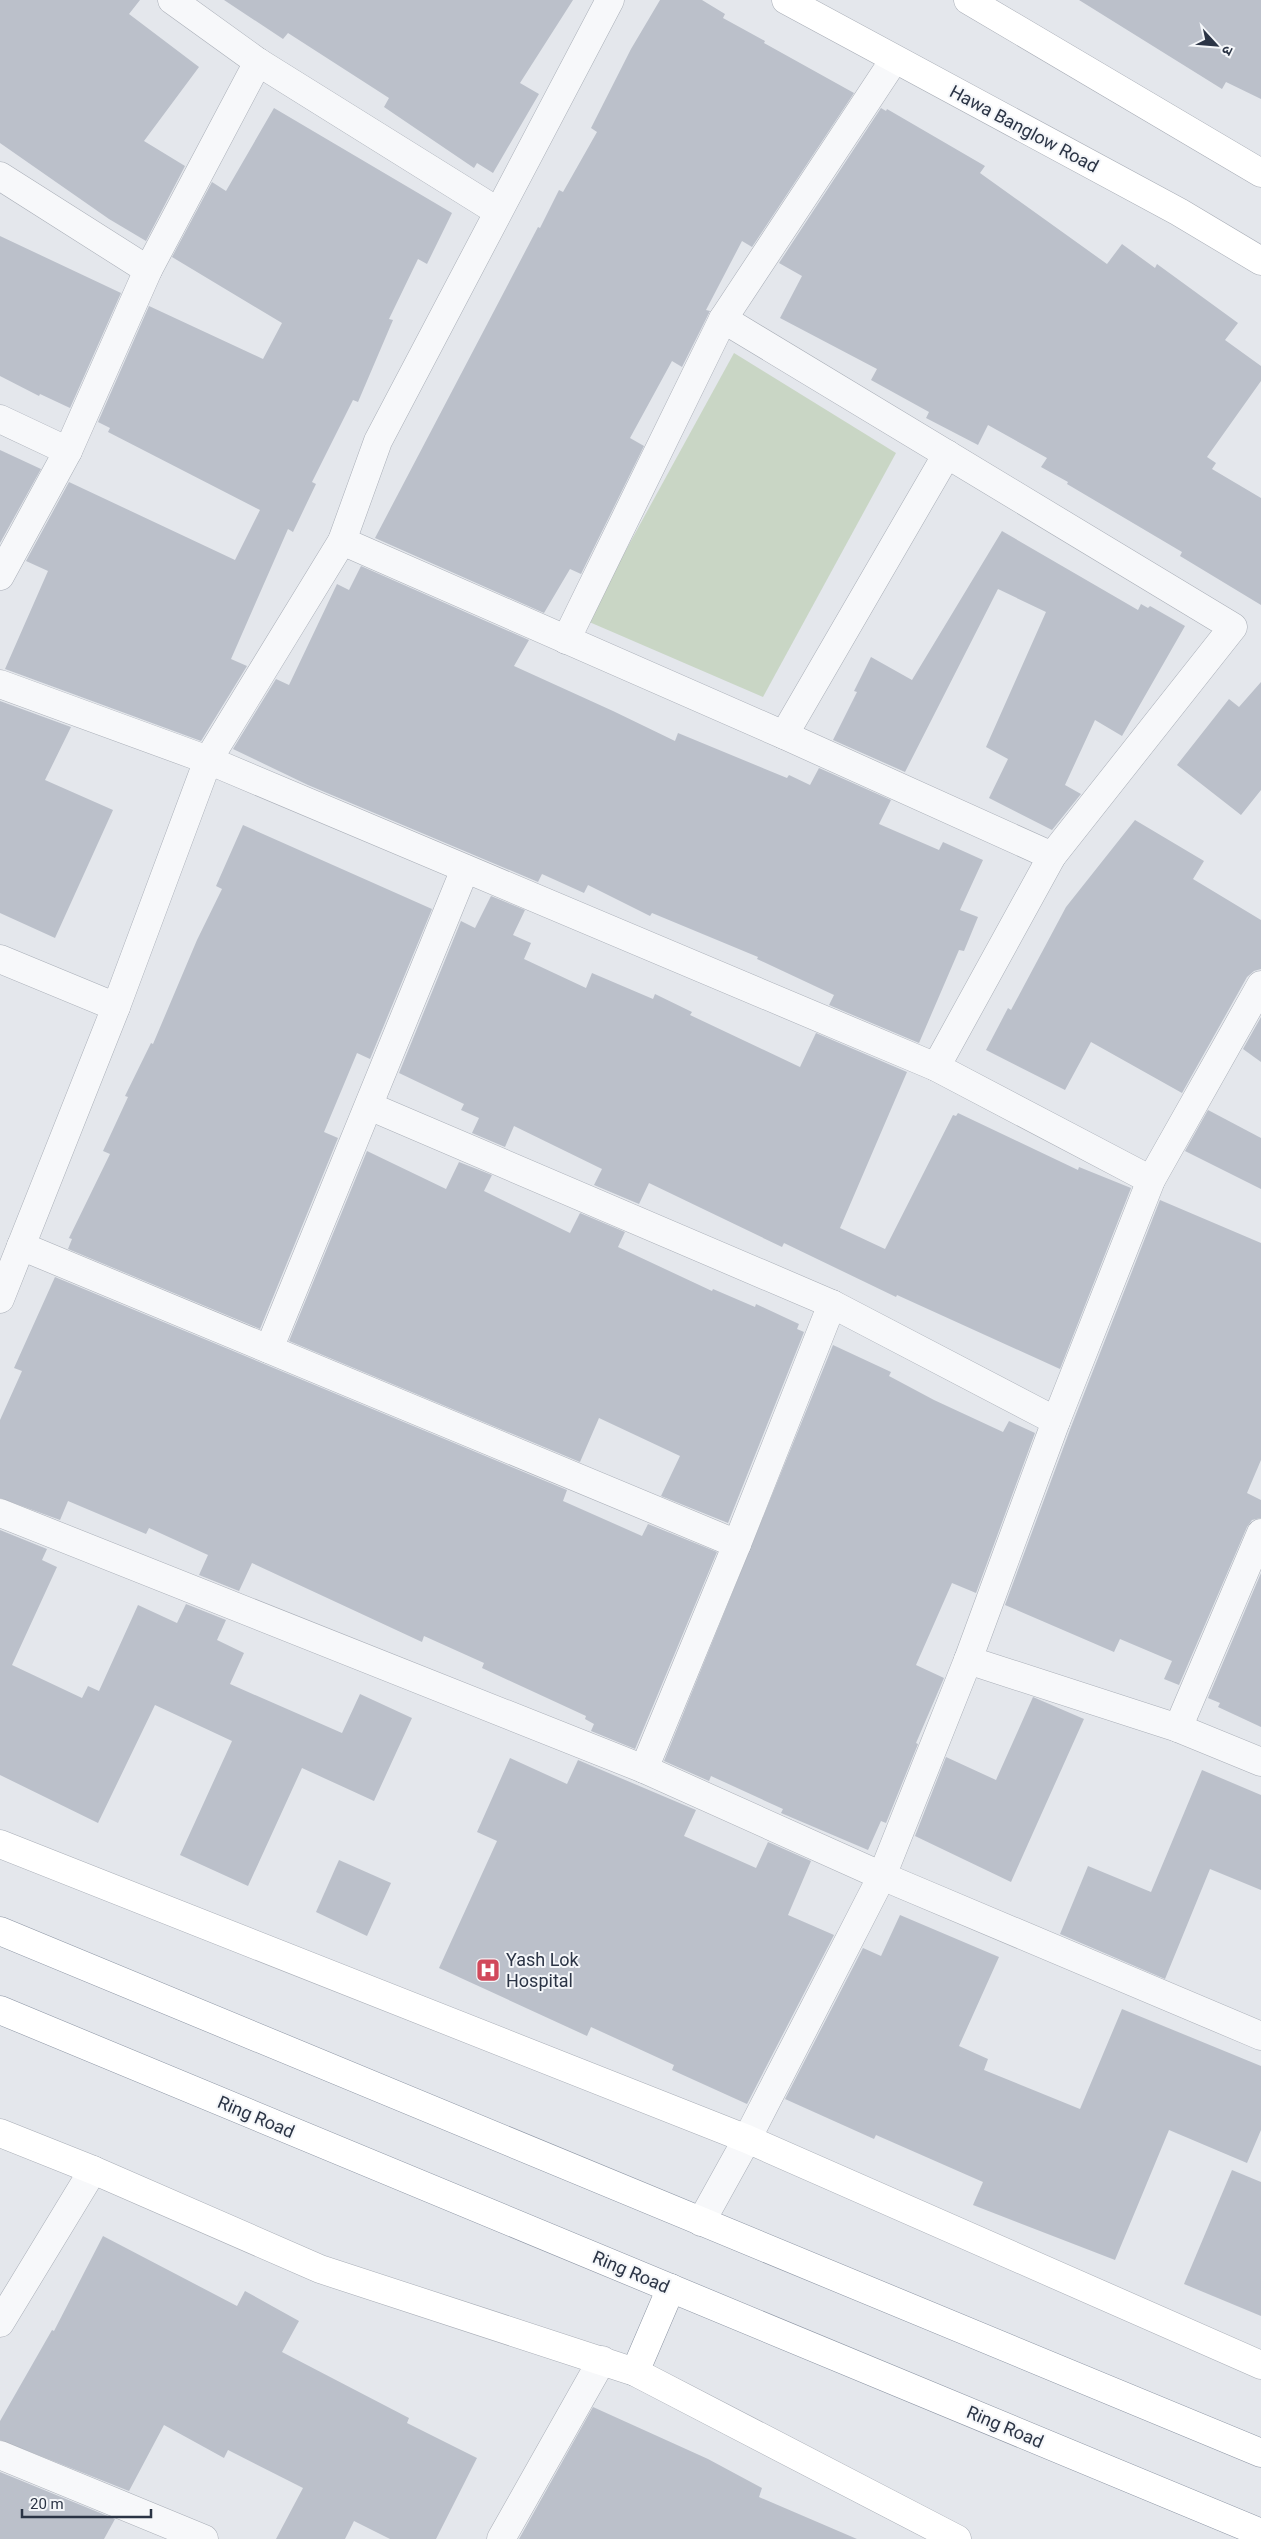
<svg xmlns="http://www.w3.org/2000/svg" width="1261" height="2539" font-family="Roboto,'Noto Sans Devanagari',sans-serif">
	<rect width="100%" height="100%" fill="#e4e7ec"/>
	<polygon fill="#c9d6c5" points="734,353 896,453 763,697 587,621"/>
	<g fill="#bbc0ca">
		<polygon points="0,0 140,0 129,14 199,67 144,141 185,166 146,241 109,219 0,143"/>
		<polygon points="224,0 573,0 520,83 539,94 493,173 477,163 474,168 384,107 389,98 288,33 283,39"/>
		<polygon points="660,0 702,0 725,14 723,18 765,41 764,43 854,93 752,247 742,241 706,310 710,311 682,367 672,361 630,438 644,446 581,574 570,569 544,613 375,538 538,227 540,228 559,190 563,192 597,132 591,128 631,49"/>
		<polygon points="1079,0 1261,0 1261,99 1226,82 1222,89"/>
		<polygon points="274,108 452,213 427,264 418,259 389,319 393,320 358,402 353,400 312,482 316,484 293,532 288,529 231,659 247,666 201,741 5,669 48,571 26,561 69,482 235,560 260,510 108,432 110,428 98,422 149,306 263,359 282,323 172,257 212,182 226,191"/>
		<polygon points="881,108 886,111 887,109 985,166 980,173 1107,264 1122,244 1155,268 1157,264 1238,323 1225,340 1261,366 1261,381 1207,457 1216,463 1212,469 1261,498 1261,605 1180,556 1182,552 1067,484 1068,482 1041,467 1047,458 988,425 978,445 926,418 929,412 871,380 877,369 780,318 802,276 779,263"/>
		<polygon points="0,236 121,293 70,408 40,394 39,396 0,376"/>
		<polygon points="0,450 41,469 0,543"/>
		<polygon points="1002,531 1138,610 1141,604 1148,608 1150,606 1185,626 1122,736 1095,720 1065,785 1081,794 1052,830 989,798 1008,759 986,747 1046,612 998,589 905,772 833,740 857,692 854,691 871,657 912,680"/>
		<polygon points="361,566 529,640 514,666 613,711 675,741 678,733 787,778 789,775 810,785 819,768 891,800 879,824 939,850 943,842 983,860 960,910 978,917 964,951 959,950 919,1043 829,1005 834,995 757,959 758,957 652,913 650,916 588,885 584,893 542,874 538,882 308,785 233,749 276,679 289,685 337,584 349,590"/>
		<polygon points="1261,682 1261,790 1241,815 1177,765 1229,699 1239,707"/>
		<polygon points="0,701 71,727 45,780 113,810 55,938 0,913"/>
		<polygon points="1135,820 1204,861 1193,879 1261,920 1261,969 1254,971 1247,977 1182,1093 1091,1042 1065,1090 986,1050 1008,1008 1011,1010 1066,907"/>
		<polygon points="243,825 432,909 370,1059 357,1053 342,1089 324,1132 338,1138 260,1329 68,1249 72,1239 69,1238 110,1154 103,1151 128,1097 125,1096 151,1043 153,1044 197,940 222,889 216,886"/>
		<polygon points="491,896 525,910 513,935 531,943 524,959 586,988 592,973 653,999 655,994 692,1012 690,1015 800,1067 816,1033 907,1072 840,1228 885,1249 953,1115 956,1116 958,1113 1078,1170 1079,1167 1131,1188 1060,1369 897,1295 896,1297 784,1243 782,1247 649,1183 639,1204 594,1185 602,1169 514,1126 505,1147 472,1133 479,1118 461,1110 464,1104 399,1073 461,921 475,928"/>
		<polygon points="1261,1017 1261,1062 1243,1049"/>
		<polygon points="1208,1110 1261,1138 1261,1189 1185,1151"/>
		<polygon points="367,1151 446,1189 459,1162 492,1175 484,1191 570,1233 580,1213 625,1232 618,1247 712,1291 713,1289 755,1307 756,1304 799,1324 797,1329 804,1332 728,1523 661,1496 680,1456 599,1418 580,1462 289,1341"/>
		<polygon points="1160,1200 1261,1243 1261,1460 1247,1493 1261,1500 1261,1518 1252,1520 1247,1527 1179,1685 1164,1679 1172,1661 1120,1639 1114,1652 1005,1605 1071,1427"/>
		<polygon points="55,1277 567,1490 563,1501 642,1536 648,1524 717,1552 635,1749 591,1731 594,1724 585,1719 586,1716 482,1668 484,1663 424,1636 422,1642 252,1563 239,1591 199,1575 208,1555 149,1528 146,1534 68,1501 60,1520 0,1498 0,1420 22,1371 14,1368"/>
		<polygon points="833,1345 891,1372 889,1376 934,1400 1003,1432 1009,1421 1035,1433 976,1593 952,1583 916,1665 944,1678 916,1743 918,1744 886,1823 881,1821 868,1850 781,1813 783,1809 711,1776 709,1781 664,1761"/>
		<polygon points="0,1530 47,1549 42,1560 57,1567 12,1665 82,1698 88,1686 99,1691 138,1605 177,1623 186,1604 226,1620 217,1640 244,1653 230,1684 342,1733 360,1694 412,1718 374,1801 302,1768 248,1886 180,1855 232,1741 155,1705 98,1823 0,1775"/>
		<polygon points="1261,1573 1261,1727 1218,1707 1220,1703 1208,1698"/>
		<polygon points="1033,1697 1084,1719 1011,1882 915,1836 946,1757 996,1780"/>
		<polygon points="510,1758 567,1784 578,1760 696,1810 684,1836 756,1868 768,1842 811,1861 788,1915 834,1935 747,2104 672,2070 674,2065 591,2027 587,2036 439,1968 497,1841 477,1832"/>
		<polygon points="1202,1770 1261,1795 1261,1890 1210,1869 1165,1979 1060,1934 1088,1866 1151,1892"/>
		<polygon points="339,1860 391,1883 367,1936 316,1912"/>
		<polygon points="900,1915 999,1957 959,2046 988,2059 984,2070 1080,2109 1122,2009 1261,2066 1261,2130 1247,2163 1169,2130 1115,2260 973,2205 983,2182 876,2135 874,2139 785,2099 863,1948 881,1956"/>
		<polygon points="1232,2170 1261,2182 1261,2316 1184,2284"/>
		<polygon points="103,2236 237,2306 245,2291 299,2321 282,2352 409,2418 407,2423 477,2458 436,2539 390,2539 354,2521 345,2539 276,2539 303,2488 228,2450 224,2458 164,2425 129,2491 0,2440 0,2421 52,2330 54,2331"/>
		<polygon points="593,2407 708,2459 762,2488 759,2497 857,2539 519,2539"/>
		<polygon points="0,2472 115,2519 104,2539 0,2539"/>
	</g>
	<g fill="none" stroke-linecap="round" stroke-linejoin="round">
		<g stroke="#a9aeb7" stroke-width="29">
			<g id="street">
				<polyline points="172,0 258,62 497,211"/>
				<polyline points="0,176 148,270"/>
				<polyline points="723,319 1233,627 1052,856 936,1067"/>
				<polyline points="0,419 68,451"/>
				<polyline points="342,541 784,735 1052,856"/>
				<polyline points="0,576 68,451 148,270 258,62"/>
				<polyline points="566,640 723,319 894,60"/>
				<polyline points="0,684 208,760 936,1067 1151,1180"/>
				<polyline points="784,735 947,454"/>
				<polyline points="0,959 116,1007"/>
				<polyline points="369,1106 832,1304 1056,1421"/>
				<polyline points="21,1246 737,1544"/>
				<polyline points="0,1299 116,1007 208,760 342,541 378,441 610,0"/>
				<polyline points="269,1349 465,869"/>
				<polyline points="0,1513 644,1769 882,1876 1261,2036"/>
				<polyline points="968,1660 1178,1728 1261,1762"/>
				<polyline points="1178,1728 1261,1533"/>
				<polyline points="644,1769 737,1544 832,1304"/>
				<polyline points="701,2222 747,2139 882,1876 968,1660 1056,1421 1151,1180 1261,985"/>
				<polyline points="0,2323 93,2170"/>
				<polyline points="0,2455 204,2539"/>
				<polyline points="501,2539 602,2360"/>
			</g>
		</g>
		<g stroke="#a9aeb7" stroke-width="29">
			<g id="secondary">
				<polyline points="786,0 1179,212 1261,261"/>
				<polyline points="968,0 1261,173"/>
				<polyline points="0,1844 747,2139 1261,2365"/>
				<polyline points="0,2133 93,2170 320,2269 635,2372 957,2539"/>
			</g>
		</g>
		<g stroke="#8b94a3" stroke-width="29">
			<g id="highway">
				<polyline points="0,1931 1261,2453"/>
				<polyline points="0,2010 1261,2533"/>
				<polyline points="635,2372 671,2288"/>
			</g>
		</g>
		<use href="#street" stroke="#f7f8fa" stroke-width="28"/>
		<use href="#secondary" stroke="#fff" stroke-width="28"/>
		<use href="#highway" stroke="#fff" stroke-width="28"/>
	</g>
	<defs>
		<g id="hospital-square" transform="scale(1.25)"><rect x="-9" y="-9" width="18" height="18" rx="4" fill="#d1495b" stroke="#f4f6f9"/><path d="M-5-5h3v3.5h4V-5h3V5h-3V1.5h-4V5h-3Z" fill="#fff"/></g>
	</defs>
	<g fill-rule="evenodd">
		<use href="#hospital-square" x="488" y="1970"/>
	</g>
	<g text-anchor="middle" stroke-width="4" stroke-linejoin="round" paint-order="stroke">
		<g font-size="18" fill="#2b3445" stroke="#f4f6f9">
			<text transform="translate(1024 129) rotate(28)" y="6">Hawa Banglow Road</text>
			<text transform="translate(256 2117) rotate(23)" y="6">Ring Road</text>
			<text transform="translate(631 2272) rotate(23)" y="6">Ring Road</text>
			<text transform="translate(1005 2427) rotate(23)" y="6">Ring Road</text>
		</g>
		<g font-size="18" fill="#2b3445" stroke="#f4f6f9" text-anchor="start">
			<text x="506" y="1966">Yash Lok<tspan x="506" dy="21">Hospital</tspan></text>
		</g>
	</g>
	<g transform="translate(1216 45) rotate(116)" stroke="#f4f6f9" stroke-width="4" paint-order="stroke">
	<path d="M0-4L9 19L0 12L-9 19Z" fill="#2b3445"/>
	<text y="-8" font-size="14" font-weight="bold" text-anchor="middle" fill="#2b3445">उ</text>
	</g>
	<path d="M22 2509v8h129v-8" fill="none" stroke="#2b3445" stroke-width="2.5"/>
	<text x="30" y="2509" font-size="15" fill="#2b3445" stroke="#f4f6f9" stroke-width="4" paint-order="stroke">20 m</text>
</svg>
